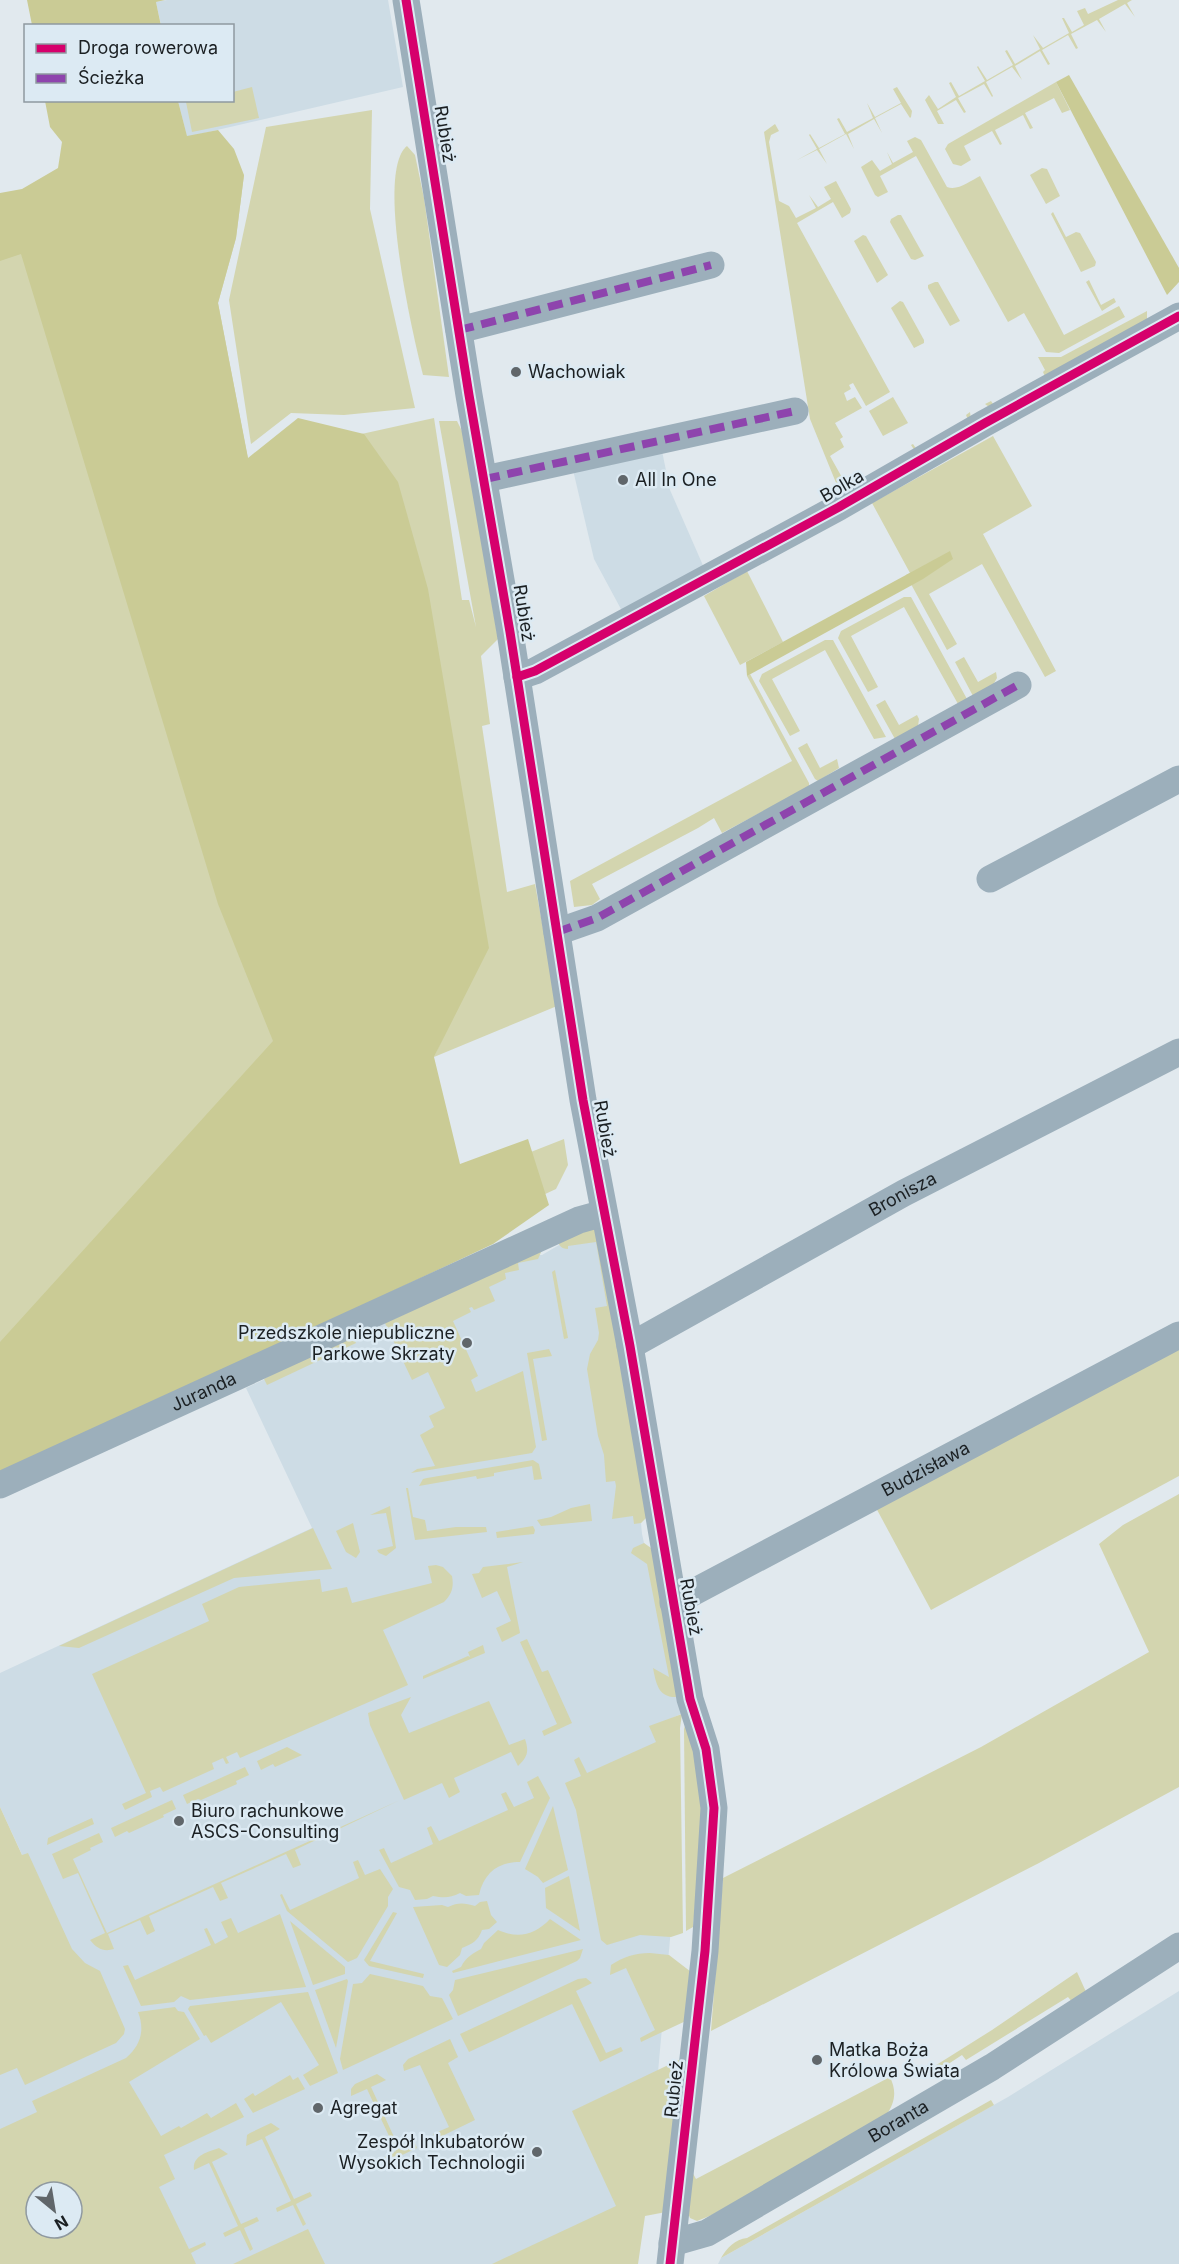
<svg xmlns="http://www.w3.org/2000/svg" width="1179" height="2264" font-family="Inter,sans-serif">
	<rect width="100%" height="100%" fill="#e1e9ee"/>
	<g fill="#cddce5">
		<polygon points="167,0 388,0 403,87 187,137 178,101 232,100 232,26 161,25 156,2"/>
		<polygon points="662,451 670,490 705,570 622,611 594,559 573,470"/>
		<polygon points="596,1234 644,1515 641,1523 642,1534 644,1543 650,1550 681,1714 672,1718 673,1906 645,2216 543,2264 147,2264 154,2167 36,2192 0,2216 0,2068 100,2023 0,1807 0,1673 312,1528 246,1388 533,1255 542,1255 559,1245 563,1241"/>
		<polygon points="1179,1991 1179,2264 718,2264 721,2258 1008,2097"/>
	</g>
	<g fill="#d3d5af" fill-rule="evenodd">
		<polygon points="1118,0 1132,0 1127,3 1135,17 1125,4 1099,19 1106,32 1097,20 1071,34 1078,48 1076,49 1068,35 1042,50 1050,64 1048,65 1040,51 1015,66 1022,80 1012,67 986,82 993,96 992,97 984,84 958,98 966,112 964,113 956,100 937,111 944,124 938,124 925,100 929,95 938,109 956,97 949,83 951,82 959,96 985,81 977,67 978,66 987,80 1013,65 1005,51 1007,50 1015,64 1040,49 1033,35 1043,48 1069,33 1062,18 1064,18 1072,32 1084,25 1077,11 1085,8 1088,14"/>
		<polygon points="1056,82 1070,110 1062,113 1054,98 1025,113 1033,128 1030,129 1023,115 995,130 1002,144 1000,145 992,131 964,146 971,160 961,166 953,164 945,149 948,144"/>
		<polygon points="252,87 259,118 192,132 186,102 232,100 233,92"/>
		<polygon points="897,87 912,111 911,117 910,118 901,104 875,118 882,133 874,119 848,134 854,149 846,134 819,149 827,164 817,150 797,160 817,149 809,135 810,134 819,148 845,134 837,119 839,118 847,132 873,118 867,103 875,117 901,103 893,89"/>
		<polygon points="372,110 370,209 415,408 344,415 291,413 251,444 229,300 266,127"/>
		<polygon points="775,124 779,131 771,135 769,142 779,201 789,206 796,218 816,208 809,195 818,207 831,199 824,187 836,181 851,209 850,213 842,218 833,202 797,223 890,392 866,406 853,383 849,385 851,389 844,393 847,401 855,397 862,408 835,423 843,437 840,439 844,447 830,456 844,481 859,473 863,479 915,451 911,445 913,444 917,450 969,422 966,415 970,412 971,420 841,495 810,419 764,132"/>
		<path d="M915,137l6,3 26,47c11,4 23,-6 33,-11l84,159 55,-29 6,11 -66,36 -13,-1 -22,-39 -16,9 -92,-166 -36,20 8,16 -10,5 -3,-2 -14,-28 11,-7 8,11 12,-7 -5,-12 6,11 20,-11 -6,-11z"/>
		<path d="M407,146l8,9 9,43 25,179 -26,-2c-10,-39 -48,-203 -16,-229z"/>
		<polygon points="1042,168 1047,169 1060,196 1046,204 1030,175"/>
		<polygon points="244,175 236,238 218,303 248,459 434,418 462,600 469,600 476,627 439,421 457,421 463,433 498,639 481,656 490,724 482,726 507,892 535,884 557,1006 434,1057 446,1031 341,1227 564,1139 568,1165 556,1189 0,1446 0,247"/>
		<polygon points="1053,212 1066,237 1076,232 1080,233 1096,262 1095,266 1081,272 1051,214"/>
		<polygon points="898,215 901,215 924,256 915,260 911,259 890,222 891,219"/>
		<polygon points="863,235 866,236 888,275 877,283 854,241"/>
		<polygon points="1089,280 1101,305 1114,298 1116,302 1102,311 1086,282"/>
		<polygon points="935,282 938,282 960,321 950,326 928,288 928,285"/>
		<polygon points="900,301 903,302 924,340 924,343 914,348 891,308"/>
		<polygon points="1147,311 1147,319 1140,330 998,409 992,409 985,404 991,401 995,407 1046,379 1043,372 1045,370 1038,357 1061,357"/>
		<polygon points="893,397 908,423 883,436 869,411"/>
		<polygon points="993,436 1032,506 983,534 1056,671 1045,677 982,564 929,594 957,644 947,650 906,575 910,573 872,503"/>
		<polygon points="747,571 783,642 740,665 704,596"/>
		<polygon points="904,597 911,597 967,699 958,704 904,607 851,636 878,687 868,692 838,638 841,631"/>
		<polygon points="825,640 833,640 886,737 874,739 825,650 772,679 800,731 790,736 759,681 762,674"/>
		<polygon points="964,657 978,682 996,672 997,678 993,685 973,696 955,662"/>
		<polygon points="750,674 809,783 809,787 722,833 714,818 698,828 592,884 600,899 592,905 574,907 570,881 792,761 747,676"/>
		<polygon points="885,700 899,725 917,715 919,719 918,726 895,739 876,705"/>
		<polygon points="807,743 820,768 837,759 839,768 818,781 815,779 798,748"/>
		<path d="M591,1224l12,5 47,285 -9,9 -7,1 -1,-8 -21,3 4,-33 -1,-5 -9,1 -2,-27 -6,-19 -11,-67 3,-15 8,-14 1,-7 -4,-25 12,-2 -11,-64 -28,4v3c-7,0 -9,-4 -12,-10z"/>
		<polygon points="542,1250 538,1259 518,1263 519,1270 505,1273 506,1279 489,1287 495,1301 474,1310 472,1307 469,1308 471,1312 453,1321 478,1376 471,1380 476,1392 523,1371 536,1447 532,1453 411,1473 417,1469 435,1466 420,1435 434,1427 429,1416 445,1408 428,1372 412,1380 385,1323"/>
		<polygon points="555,1270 568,1338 564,1339 552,1272"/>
		<polygon points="351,1333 356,1343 267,1385 264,1379"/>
		<polygon points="1179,1343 1179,1476 931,1610 875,1506"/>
		<polygon points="549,1349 552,1356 533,1359 547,1440 542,1441 527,1353"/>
		<polygon points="533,1460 539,1464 542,1479 534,1480 532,1466 494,1473 494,1476 477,1479 476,1476 419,1486 423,1479 427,1478"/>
		<polygon points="406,1488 408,1488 413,1517 425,1520 427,1531 456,1527 486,1527 487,1532 415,1540"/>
		<polygon points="1179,1494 1179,1787 1039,1863 711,2031 723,1878 981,1747 1149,1652 1099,1544 1123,1525"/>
		<polygon points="590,1504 592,1521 541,1526 537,1520 551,1517 571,1508"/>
		<polygon points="390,1506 396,1548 386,1556 379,1553 377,1550 393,1546 386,1513 370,1515"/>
		<polygon points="353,1523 360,1552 356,1558 346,1552 336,1531"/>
		<polygon points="533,1526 535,1530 534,1534 497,1538 496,1532"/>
		<polygon points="313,1528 332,1569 234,1578 79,1648 59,1646"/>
		<path d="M644,1543l14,10 19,144c-19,1 -21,-14 -24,-29l16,9 -22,-113 -16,-11 2,-5z"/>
		<polygon points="523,1562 507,1567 520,1633 502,1642 496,1628 511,1621 497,1591 482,1598 472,1574 479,1573 483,1567"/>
		<path d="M436,1565l7,2 9,9c2,11 0,18 -8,26l-61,28 25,55 -168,73 -3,-6 -11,5 3,6 -3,1 -3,-6 -11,5 2,6 -51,23 -3,-5 -10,4 2,6 -27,13 -3,-6 24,-11 -54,-119 117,-53 -7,-17 37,-17 81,-8 2,13 25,-5 5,16 80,-20 -4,-17z"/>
		<polygon points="527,1639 542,1672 548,1670 572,1723 544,1736 542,1731 557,1724 520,1642"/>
		<polygon points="483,1645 485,1653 423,1679 423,1676 468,1656 470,1657 468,1652"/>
		<path d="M411,1697l-10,18 8,18 80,-32 20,44 16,-6c4,12 3,18 -7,27l-7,-14 -57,26 6,14 -11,6 -7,-15 -38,17 -34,-75 -2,-12z"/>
		<polygon points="682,1714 680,1728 683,1933 671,1937 640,1935 607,1945 601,1940 576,1810 565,1783 581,1776 574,1760 579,1757 587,1773 656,1742 649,1726"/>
		<polygon points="688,1716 704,1808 693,1927 686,1931 684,1729"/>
		<polygon points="287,1747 302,1755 275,1767 273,1764 261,1770 257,1761"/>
		<polygon points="245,1767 249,1775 236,1781 237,1784 201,1800 198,1799 187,1804 183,1795"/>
		<path d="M538,1776l12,22 -30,64c-22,0 -36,11 -41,33l-13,1 -6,-3c-10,5 -16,5 -27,3l-6,3 -12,1 -5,-10 -11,-3 -20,-37 5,-2 7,15 42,-19 -6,-16 4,-2 8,15 69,-31 -7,-16 5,-2 8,15 20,-9 -7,-16z"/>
		<polygon points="172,1800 176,1809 163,1815 164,1817 129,1833 127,1831 115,1837 111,1828"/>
		<path d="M400,1800l-105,50 6,15 -8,3 -7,-14 -65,29 7,15 -8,3 -7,-14 -64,29 6,15 -8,4 -7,-15 -32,14 6,15c-10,3 -17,0 -24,-9l15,-7 -27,-60 -15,6 -11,-25 47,-21 4,9 -13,6 1,2 -18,9 34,74z"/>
		<polygon points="553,1806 568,1870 543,1883 538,1877 525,1869"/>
		<polygon points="0,1807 22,1855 28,1853 72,1949 85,1963 100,1971 125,2029 124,2034 116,2043 25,2085 17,2068 0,2075"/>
		<polygon points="92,1818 94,1824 47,1845 48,1838"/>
		<polygon points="358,1860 365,1875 380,1869 393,1889 388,1897 388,1906 357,1958 348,1962 287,1911 280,1895 282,1894 290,1910 359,1878 353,1862"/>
		<polygon points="569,1876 580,1931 546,1908 545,1888"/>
		<path d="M487,1901l4,14 6,7 -8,7 -7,1c-4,11 -10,14 -20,18l-2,7 -13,12 -8,-2 -26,-58 29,-2 6,2c10,-5 17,-4 27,-1l5,-4z"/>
		<polygon points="393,1912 397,1913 370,1961 424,1974 423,1978 369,1966 364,1960"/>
		<polygon points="280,1914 306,1987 190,2000 181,1996 174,2002 141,2006 123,1966 128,1965 135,1980 211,1945 204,1929 207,1928 215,1944 228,1937 221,1922 231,1918 238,1933"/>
		<path d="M550,1919l31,21 -128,33 -1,-2 9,-4c5,-10 11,-13 20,-18l3,-6 14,-13c20,9 37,5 52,-11z"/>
		<polygon points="290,1921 345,1967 345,1974 313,1985"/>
		<polygon points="583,1949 580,1958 577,1961 458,2016 449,1995 453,1990 455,1980"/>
		<path d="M650,1953l19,2 26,20 -5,44 -49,23 -1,-4 15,-8 -29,-62 -16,7 1,-10c12,-8 24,-12 39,-12z"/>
		<polygon points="1077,1972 1087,1994 1073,2003 1068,1997 966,2060 962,2055 936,2072 922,2074 992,2030"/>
		<polygon points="370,1974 423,1986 430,1996 442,1998 453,2019 343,2070 340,2059 353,1984 362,1983"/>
		<polygon points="586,1978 592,1983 576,1991 606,2053 621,2047 623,2051 600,2062 572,2004 469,2052 460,2034 578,1979"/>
		<polygon points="347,1979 348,1981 336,2048 315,1990"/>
		<polygon points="308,1992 338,2073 310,2086 303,2075 319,2065 281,2002 211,2043 206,2035 204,2036 188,2009 190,2006"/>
		<path d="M175,2007l3,4 6,1 16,27 -71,43 32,54 18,-10 2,2 26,-15 4,5 25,-15 8,14 -80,38 11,24 -16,8 30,62 16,-7 1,3 -15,8 5,11h-196v-135l37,-17 -5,-11 94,-43c15,-13 19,-28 12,-46zM36,2192h36v36h-36z"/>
		<polygon points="450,2039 458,2057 448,2063 475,2120 436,2139 433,2134 449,2127 420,2065 404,2071 403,2065 408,2059"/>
		<polygon points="685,2057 666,2212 645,2216 638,2264 492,2264 616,2206 572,2111"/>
		<polygon points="377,2074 386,2080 371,2087 400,2150 415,2143 417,2148 383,2164 381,2159 396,2151 367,2089 351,2096 351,2089 355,2084"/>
		<polygon points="290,2075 293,2080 298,2077 305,2089 253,2113 244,2099 253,2093 255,2096"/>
		<path d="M890,2077c7,15 5,25 -4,39l-174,99 -15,6 -7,-3 -4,-10 3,-42 7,13z"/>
		<path d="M991,2100l3,5 -273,153c6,-10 14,-19 26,-20z"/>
		<polygon points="271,2123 280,2129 265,2137 294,2199 310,2192 312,2196 296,2204 306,2224 303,2226 293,2205 277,2212 276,2208 291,2201 262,2139 246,2146 247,2135 250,2133"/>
		<path d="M219,2148l9,6 -16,8 29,62 16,-7 2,4 -15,7 9,21 -3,2 -10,-21 -15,7 -2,-4 15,-7 -29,-63 -15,7c-2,-14 13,-18 25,-22z"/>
		<polygon points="308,2229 325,2264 233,2264"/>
	</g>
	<g fill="#cacb95">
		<polygon points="27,0 165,0 156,2 161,26 32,25"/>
		<polygon points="1069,75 1179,268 1179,282 1167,295 1056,82"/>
		<polygon points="45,101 178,101 187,136 218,130 234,149 244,175 236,238 218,303 248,458 298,418 364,434 398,482 428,589 489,948 434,1057 460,1164 528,1139 549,1205 493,1244 0,1476 0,1342 273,1041 218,904 21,254 0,261 0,193 22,189 58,168 62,142 50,127"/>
		<polygon points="950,551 953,559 923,579 747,676 746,662"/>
	</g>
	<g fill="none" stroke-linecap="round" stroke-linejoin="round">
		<g stroke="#9cafbb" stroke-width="27">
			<polyline points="406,0 469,395 510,632 583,1100 630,1346 690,1699 706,1749 714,1808 705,1951 670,2264"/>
			<polyline points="459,330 711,265"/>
			<polyline points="485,479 795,411"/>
			<polyline points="517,677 535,671 839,507 985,423 1179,316"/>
			<polyline points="990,879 1179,779"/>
			<polyline points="557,932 597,918 1018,685"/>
			<path id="s1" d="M630,1346l274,-153 275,-141"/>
			<path id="s2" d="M0,1485l579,-265 25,-7"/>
			<path id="s3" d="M673,1603l506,-268"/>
			<path id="s4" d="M672,2243l35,-10 285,-166 187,-121"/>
		</g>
		<g stroke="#8e44ad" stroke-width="8" stroke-dasharray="15 8" stroke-linecap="butt">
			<polyline points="459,330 711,265"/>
			<polyline points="485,479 795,411"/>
			<polyline points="557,932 597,918 1018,685"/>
		</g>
		<g stroke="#dceaf3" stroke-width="13">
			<g id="cycleway">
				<polyline points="406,0 469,395 510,632 583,1100 630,1346 690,1699 706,1749 714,1808 705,1951 670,2264"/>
				<polyline points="517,677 535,671 839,507 985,423 1179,316"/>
			</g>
		</g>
		<use href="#cycleway" stroke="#d6006c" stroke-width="9"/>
	</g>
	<g fill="#60666a" stroke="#dceaf3" stroke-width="2">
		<circle cx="516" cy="372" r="6"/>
		<circle cx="623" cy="480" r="6"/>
		<circle cx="467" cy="1343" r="6"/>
		<circle cx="179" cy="1821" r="6"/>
		<circle cx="817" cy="2060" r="6"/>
		<circle cx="318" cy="2108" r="6"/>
		<circle cx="537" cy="2152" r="6"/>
	</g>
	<g text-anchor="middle" stroke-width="5" stroke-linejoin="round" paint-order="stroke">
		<g font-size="18" fill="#1b2023" stroke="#dceaf3">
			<text transform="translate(445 134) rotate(81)" y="6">Rubież</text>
			<text transform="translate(842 486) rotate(-30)" y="6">Bolka</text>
			<text transform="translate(524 613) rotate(81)" y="6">Rubież</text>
			<text transform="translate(605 1129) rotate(80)" y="6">Rubież</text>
			<text dy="6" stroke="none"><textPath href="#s1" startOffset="312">Bronisza</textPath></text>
			<text dy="6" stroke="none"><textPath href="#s2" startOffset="224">Juranda</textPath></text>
			<text dy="6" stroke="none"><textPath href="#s3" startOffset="286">Budzisława</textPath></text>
			<text transform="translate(691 1607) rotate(80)" y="6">Rubież</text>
			<text transform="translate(674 2089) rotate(-84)" y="6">Rubież</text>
			<text dy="6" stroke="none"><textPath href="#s4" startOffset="258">Boranta</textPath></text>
		</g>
		<g font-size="18" fill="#1b2023" stroke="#dceaf3" text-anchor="start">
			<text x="528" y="378">Wachowiak</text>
			<text x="635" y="486">All In One</text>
			<text x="455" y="1339" text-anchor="end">Przedszkole niepubliczne<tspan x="455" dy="21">Parkowe Skrzaty</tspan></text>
			<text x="191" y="1817">Biuro rachunkowe<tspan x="191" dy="21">ASCS-Consulting</tspan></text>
			<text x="829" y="2056">Matka Boża<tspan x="829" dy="21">Królowa Świata</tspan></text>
			<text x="330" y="2114">Agregat</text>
			<text x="525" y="2148" text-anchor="end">Zespół Inkubatorów<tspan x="525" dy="21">Wysokich Technologii</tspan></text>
		</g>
	</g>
	<rect x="24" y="24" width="210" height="78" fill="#dceaf3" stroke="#8f99a0" stroke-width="1.5"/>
	<rect x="36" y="44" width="30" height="9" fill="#d6006c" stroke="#8f99a0" stroke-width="1.5"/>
	<text x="78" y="54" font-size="18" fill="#1b2023">Droga rowerowa</text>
	<rect x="36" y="74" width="30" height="9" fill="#8e44ad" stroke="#8f99a0" stroke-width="1.5"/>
	<text x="78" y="84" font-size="18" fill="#1b2023">Ścieżka</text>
	<g transform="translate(54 2210) rotate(150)"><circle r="28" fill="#dceaf3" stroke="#8f99a0" stroke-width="1.5"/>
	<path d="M0-4.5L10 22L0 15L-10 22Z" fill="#60666a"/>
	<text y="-9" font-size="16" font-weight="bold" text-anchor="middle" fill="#1b2023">N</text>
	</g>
</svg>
